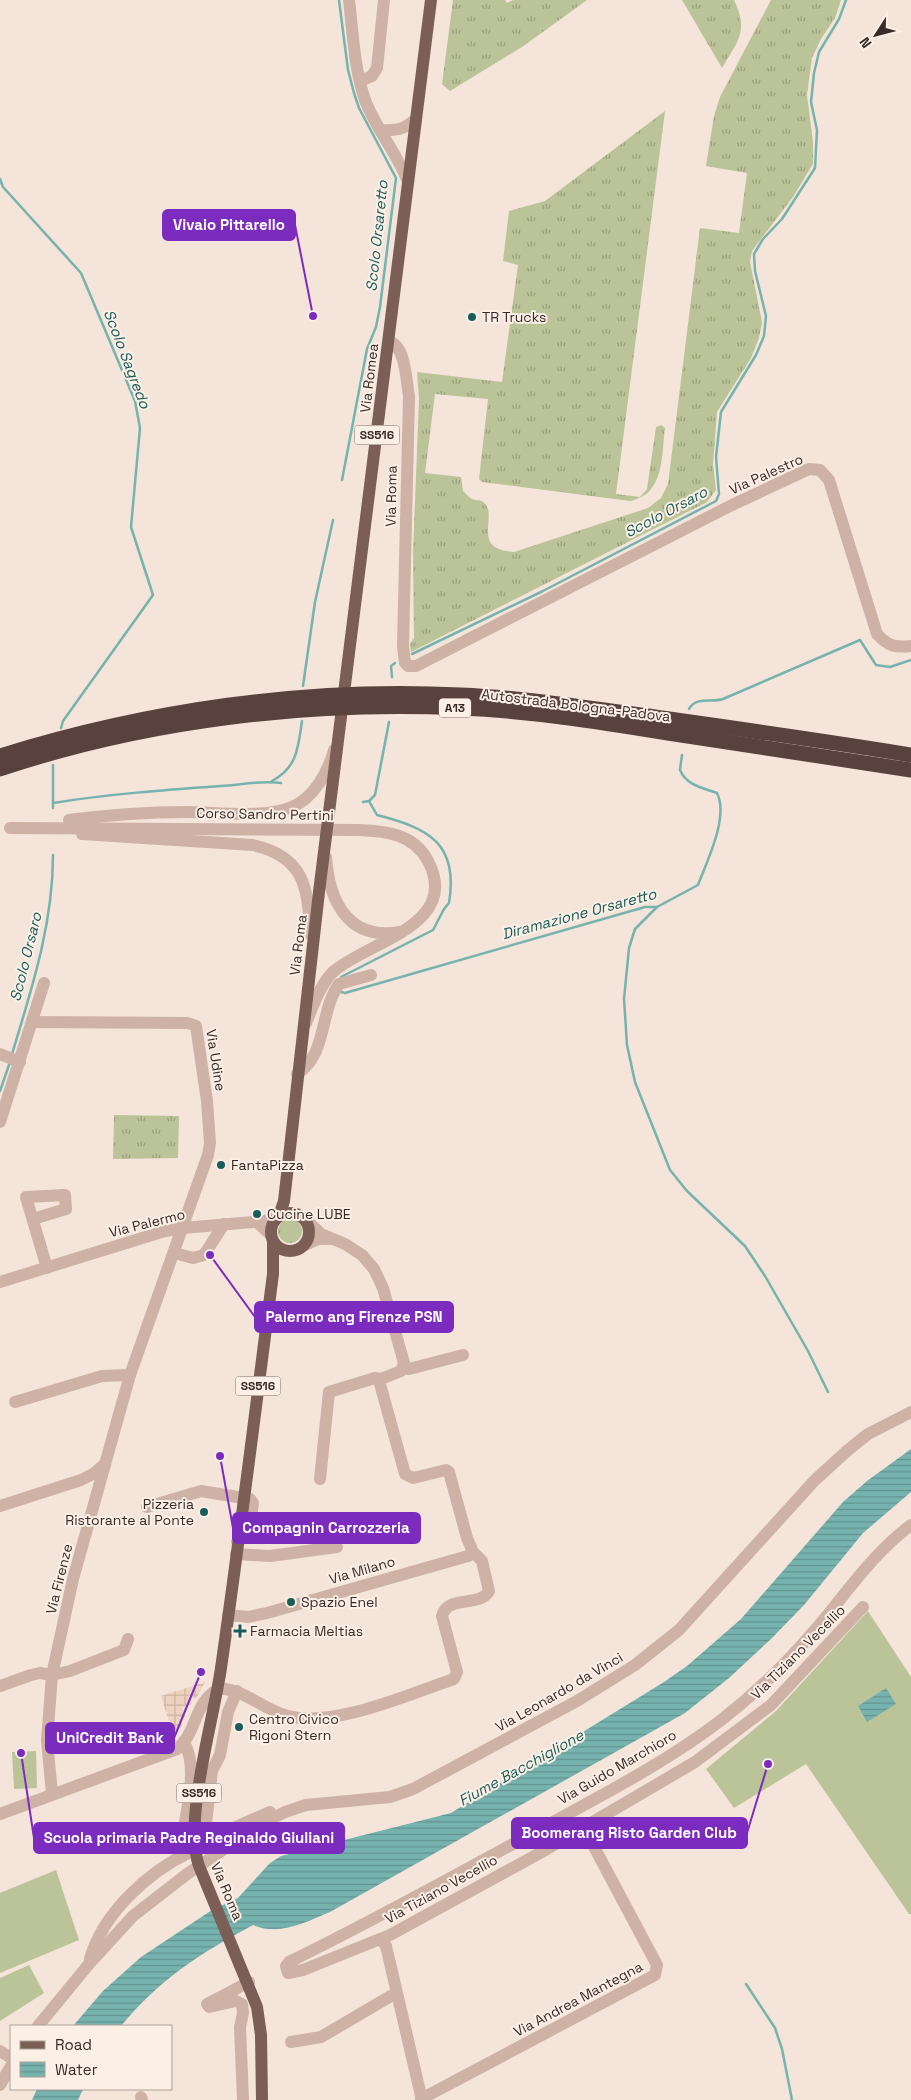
<svg xmlns="http://www.w3.org/2000/svg" width="911" height="2100" font-family="'Space Grotesk',sans-serif">
	<defs>
		<pattern id="grass-tufts" width="24" height="20" patternUnits="userSpaceOnUse" patternTransform="scale(1.25)"><rect width="24" height="20" fill="#bbc498"/><path d="M3 7l-1-3M5 7V3M7 7l1-3M15 17l-1-3M17 17v-4M19 17l1-3" fill="none" stroke="#999f7c"/></pattern>
		<pattern id="plaza-grid" width="8" height="8" patternUnits="userSpaceOnUse" patternTransform="scale(1.25)"><rect width="8" height="8" fill="#edd3bf"/><path d="M0 4h8M4 0v8" fill="none" stroke="#ccb5a4"/></pattern>
		<pattern id="water-rules" width="6" height="5" patternUnits="userSpaceOnUse" patternTransform="scale(1.25)"><rect width="6" height="5" fill="#76b3ae"/><path d="M0 2.5h6" fill="none" stroke="#62928e"/></pattern>
	</defs>
	<rect width="100%" height="100%" fill="#f4e4da"/>
	<g fill="url(#grass-tufts)">
		<polygon points="453,0 505,0 507,3 513,0 587,0 522,47 450,91 442,84"/>
		<path d="M682,0h52c15,31 4,41 -12,68z"/>
		<path d="M771,0h70l-6,18 -14,21 -9,19 -5,37 6,47v22l-20,33 -41,54 -2,11 12,60 -3,16 -8,20 -34,54 -4,52 3,26 -9,12 -296,150 -1,-8 4,-6 -1,-85 6,-154 -2,-27 85,10 16,-117 -15,-4 6,-50 36,-10 120,-90 -49,383 24,3 7,-8 9,-62 5,-2 4,3c-4,29 0,66 -35,73l-148,-19 -3,-3 9,-80 -53,-5 -10,79 36,4 2,14c3,2 6,7 9,8 5,2 10,0 14,6 10,15 -14,44 28,47l134,-44 13,-10 7,-14 32,-256 39,5 8,-60 -41,-7 8,-50 6,-19z"/>
		<polygon points="114,1115 179,1116 178,1158 113,1159"/>
		<circle cx="290" cy="1231" r="12"/>
	</g>
	<g fill="#bbc498">
		<polygon points="868,1611 911,1677 911,1914 909,1914 806,1764 734,1808 706,1769 776,1711"/>
		<polygon points="36,1751 37,1788 14,1789 12,1752"/>
		<polygon points="56,1870 79,1940 0,1973 0,1893"/>
		<polygon points="29,1965 44,1993 0,2021 0,1978"/>
	</g>
	<polygon fill="url(#plaza-grid)" points="205,1682 197,1697 191,1699 192,1704 182,1707 185,1717 180,1718 182,1725 174,1737 161,1696"/>
	<g fill="url(#water-rules)">
		<path d="M911,1449v43l-48,41 -59,72 -33,34 -42,39 -44,35 -355,199c-26,11 -50,24 -77,13 -54,29 -93,54 -132,101h-48l30,-35 38,-34 71,-47 26,-12 32,-35 11,-7 170,-43 213,-131 23,-16 54,-47 102,-117 24,-21z"/>
		<polygon points="886,1688 896,1704 867,1722 858,1706"/>
		<polygon points="37,2089 83,2089 78,2100 32,2100"/>
	</g>
	<g fill="none" stroke-linecap="round" stroke-linejoin="round">
		<g stroke="#76b3ae" stroke-width="2.5">
			<polyline points="339,0 348,70 354,93 359,108 396,178 380,307 376,327 367,349 342,480"/>
			<polyline points="0,179 3,187 81,273 135,401 140,428 131,527 153,595 63,721 61,728"/>
			<polyline points="412,654 543,591 716,501 719,494 716,457 721,412 756,355 764,336 766,316 755,271 754,254 763,239 782,219 815,168 817,130 811,102 814,73 819,52 839,19 846,0"/>
			<polyline points="392,677 391,666 395,663"/>
			<polyline points="303,686 315,602 333,520"/>
			<path d="M689,709c7,-13 22,-6 34,-10l137,-59 16,25 14,2 21,-7"/>
			<polyline points="53,765 53,803"/>
			<path d="M272,781c26,-14 26,-34 30,-60"/>
			<polyline points="363,802 369,801 375,795 389,722"/>
			<path d="M53,808v-5c56,-9 111,-13 168,-17 19,-1 41,-6 60,-3"/>
			<polyline points="657,907 635,929 629,948 624,999 627,1045 635,1082 670,1170 687,1191 745,1246 765,1276 808,1351 828,1392"/>
			<path d="M341,977l92,-47 11,-21 5,-6c10,-60 -21,-75 -72,-88l-8,-14"/>
			<path d="M341,992l4,1 300,-86h12l41,-22c9,-24 31,-68 19,-92 -14,-5 -31,-8 -37,-23l2,-15"/>
			<path d="M12,1054c20,-66 41,-130 41,-199"/>
			<polyline points="0,1091 10,1062"/>
			<polyline points="746,1984 775,2028 782,2049 792,2100"/>
		</g>
		<g stroke="#cdb2a5" stroke-width="12">
			<path d="M349,0c4,33 5,68 16,100 11,29 32,53 43,82"/>
			<polyline points="360,81 372,76 377,68 384,0"/>
			<path d="M380,130c15,1 24,0 36,-11"/>
			<path d="M389,341c17,6 17,39 20,55l-6,250 2,17 3,3h8l316,-161 77,-36 11,1 9,10 48,154c11,12 18,14 34,12"/>
			<path d="M69,820c39,-5 78,-8 117,-8 31,0 78,7 106,-5 22,-9 36,-35 42,-57"/>
			<path d="M10,828l349,2c27,1 55,4 69,31 34,65 -62,81 -95,111 -13,13 -20,34 -27,51"/>
			<path d="M82,834l171,11c53,12 54,43 58,90"/>
			<path d="M326,857c3,44 22,84 74,75"/>
			<polyline points="33,1022 188,1023 196,1026 207,1101 210,1143 208,1155 130,1375 73,1579 52,1675 47,1740 52,1794"/>
			<polyline points="0,1054 20,1062"/>
			<path d="M297,1074c31,-20 22,-62 42,-90l32,-9"/>
			<polyline points="0,1122 44,983"/>
			<polyline points="33,1219 66,1209 65,1195 26,1197 47,1268"/>
			<polyline points="257,1222 271,1235"/>
			<polyline points="305,1245 318,1239 330,1239"/>
			<polyline points="174,1253 193,1258 204,1255 224,1224"/>
			<polyline points="0,1282 165,1231 183,1228 265,1221 277,1217"/>
			<polyline points="404,1368 409,1369 463,1355"/>
			<polyline points="15,1402 102,1376 130,1375"/>
			<polyline points="320,1479 329,1392 375,1378 381,1379"/>
			<polyline points="0,1506 81,1480 93,1474 105,1464"/>
			<polyline points="147,1507 201,1491 250,1499 253,1503 248,1535 237,1542"/>
			<polyline points="236,1554 270,1556 337,1547"/>
			<path d="M863,1607l-92,98 -76,57 -155,91 -150,82 -87,35 -15,3 -2,-7 3,-4c86,-42 169,-88 253,-134 60,-33 123,-65 178,-107 35,-27 67,-58 95,-91 31,-36 57,-76 96,-105"/>
			<polyline points="228,1615 248,1617 267,1613 468,1556 473,1552"/>
			<polyline points="0,1686 31,1675 40,1673 52,1675 70,1671 124,1650 128,1639"/>
			<path d="M218,1688c31,3 43,21 70,28 46,12 121,-22 166,-37l3,-7 -15,-56c6,-22 38,-8 47,-25l-7,-30 -9,-9 -6,-14 -18,-66 -3,-2 -33,8 -8,-4 -25,-90 1,-5 20,-8 3,-8 -21,-75 -9,-19 -12,-14 -17,-11 -24,-10 -14,-13"/>
			<path d="M0,1814l177,-65c20,-16 17,-46 40,-59"/>
			<polyline points="204,1841 270,1812"/>
			<polyline points="201,1846 204,1841 212,1771 220,1755 228,1712 237,1691"/>
			<path d="M182,1856l-2,-7c4,-27 20,-83 4,-106"/>
			<polyline points="381,1939 386,1946 422,2100"/>
			<path d="M90,1959c13,-46 58,-87 100,-107"/>
			<polyline points="209,2003 249,1982"/>
			<polyline points="207,2004 209,2007 236,2001 242,2004 243,2013 240,2027 243,2100"/>
			<polyline points="38,2026 89,1964 133,1916 187,1874 263,1823 285,1812 306,1805 390,1797 413,1789 577,1701 635,1665 679,1630 814,1481 848,1450 868,1434 911,1412"/>
			<polyline points="291,2042 321,2037 396,1993"/>
			<polyline points="0,2051 11,2058"/>
			<polyline points="0,2085 11,2066"/>
			<polyline points="141,2097 142,2100"/>
			<polyline points="421,2099 655,1975 657,1965 584,1828"/>
		</g>
		<g stroke="#7b5e56" stroke-width="12">
			<circle cx="290" cy="1232" r="19"/>
			<polyline points="279,1216 284,1201 319,892 431,0"/>
			<path d="M262,2100l-1,-65 -4,-28 -58,-141c-16,-45 15,-148 22,-198 19,-131 35,-263 52,-394v-32"/>
		</g>
		<g stroke="#59423d" stroke-width="15">
			<path d="M0,756c148,-46 306,-69 461,-61 65,3 129,13 194,22 85,12 171,24 256,38"/>
			<path d="M0,769c146,-49 308,-68 461,-61 70,3 139,14 207,25 81,12 162,25 243,37"/>
		</g>
	</g>
	<g fill="#195d59" stroke="#fbefe6" stroke-width="2">
		<circle cx="472" cy="317" r="5"/>
		<circle cx="221" cy="1165" r="5"/>
		<circle cx="257" cy="1214" r="5"/>
		<circle cx="204" cy="1512" r="5"/>
		<circle cx="291" cy="1602" r="5"/>
		<path d="M237.5 1623.5h5v5h5v5h-5v5h-5v-5h-5v-5h5z"/>
		<circle cx="239" cy="1727" r="5"/>
	</g>
	<g text-anchor="middle" stroke-width="4" stroke-linejoin="round" paint-order="stroke">
		<g fill="#fbefe6" stroke="#726560" stroke-width="1">
			<rect x="354.5" y="425.5" width="45" height="19" rx="4"/>
			<rect x="439" y="698.5" width="32" height="19" rx="4"/>
			<rect x="235.5" y="1376.5" width="45" height="19" rx="4"/>
			<rect x="176.5" y="1783.5" width="45" height="19" rx="4"/>
		</g>
		<g font-size="12" font-weight="bold" fill="#382a27">
			<text x="377" y="439">SS516</text>
			<text x="455" y="712">A13</text>
			<text x="258" y="1390">SS516</text>
			<text x="199" y="1797">SS516</text>
		</g>
		<g font-size="14" fill="#382a27" stroke="#fbefe6" text-anchor="start">
			<text x="482" y="322">TR Trucks</text>
			<text x="231" y="1170">FantaPizza</text>
			<text x="267" y="1219">Cucine LUBE</text>
			<text x="194" y="1509" text-anchor="end">Pizzeria<tspan x="194" dy="16">Ristorante al Ponte</tspan></text>
			<text x="301" y="1607">Spazio Enel</text>
			<text x="250" y="1636">Farmacia Meltias</text>
			<text x="249" y="1724">Centro Civico<tspan x="249" dy="16">Rigoni Stern</tspan></text>
		</g>
		<g font-size="14" fill="#382a27" stroke="#fbefe6">
			<text transform="translate(369 378) rotate(-83)" y="5">Via Romea</text>
			<text transform="translate(766 474) rotate(-24)" y="5">Via Palestro</text>
			<text transform="translate(391 496) rotate(-89)" y="5">Via Roma</text>
			<text transform="translate(576 705) rotate(7)" y="5">Autostrada Bologna-Padova</text>
			<text transform="translate(265 814) rotate(1)" y="5">Corso Sandro Pertini</text>
			<text transform="translate(298 945) rotate(-83)" y="5">Via Roma</text>
			<text transform="translate(216 1060) rotate(81)" y="5">Via Udine</text>
			<text transform="translate(147 1223) rotate(-14)" y="5">Via Palermo</text>
			<text transform="translate(362 1570) rotate(-16)" y="5">Via Milano</text>
			<text transform="translate(59 1579) rotate(-76)" y="5">Via Firenze</text>
			<text transform="translate(798 1652) rotate(-45)" y="5">Via Tiziano Vecellio</text>
			<text transform="translate(559 1692) rotate(-30)" y="5">Via Leonardo da Vinci</text>
			<text transform="translate(617 1767) rotate(-30)" y="5">Via Guido Marchioro</text>
			<text transform="translate(441 1889) rotate(-29)" y="5">Via Tiziano Vecellio</text>
			<text transform="translate(227 1891) rotate(67)" y="5">Via Roma</text>
			<text transform="translate(578 1999) rotate(-28)" y="5">Via Andrea Mantegna</text>
		</g>
		<g font-size="15" font-style="italic" fill="#195d59" stroke="#fbefe6">
			<text transform="translate(377 236) rotate(-84)" y="5">Scolo Orsaretto</text>
			<text transform="translate(127 359) rotate(69)" y="5">Scolo Sagredo</text>
			<text transform="translate(666 512) rotate(-28)" y="5">Scolo Orsaro</text>
			<text transform="translate(579 914) rotate(-15)" y="5">Diramazione Orsaretto</text>
			<text transform="translate(26 957) rotate(-76)" y="5">Scolo Orsaro</text>
			<text transform="translate(521 1768) rotate(-29)" y="5">Fiume Bacchiglione</text>
		</g>
	</g>
	<path fill="none" stroke="#7b2cbf" stroke-width="2" d="M313 316L295 225M210 1255L255 1317M220 1456L233 1528M201 1672L174 1738M768 1764L747 1833M21 1753L34 1838"/>
	<g fill="#7b2cbf" stroke="#fbefe6" stroke-width="2">
		<circle cx="313" cy="316" r="5"/>
		<circle cx="210" cy="1255" r="5"/>
		<circle cx="220" cy="1456" r="5"/>
		<circle cx="201" cy="1672" r="5"/>
		<circle cx="768" cy="1764" r="5"/>
		<circle cx="21" cy="1753" r="5"/>
	</g>
	<g fill="#7b2cbf" stroke="#7b2cbf" stroke-width="2">
		<rect x="163" y="210" width="132" height="30" rx="5"/>
		<rect x="255" y="1302" width="198" height="30" rx="5"/>
		<rect x="233" y="1513" width="187" height="30" rx="5"/>
		<rect x="46" y="1723" width="128" height="30" rx="5"/>
		<rect x="512" y="1818" width="235" height="30" rx="5"/>
		<rect x="34" y="1823" width="310" height="30" rx="5"/>
	</g>
	<g font-size="15" text-anchor="middle" font-weight="bold" fill="#fff">
		<text x="229" y="230">Vivaio Pittarello</text>
		<text x="354" y="1322">Palermo ang Firenze PSN</text>
		<text x="326" y="1533">Compagnin Carrozzeria</text>
		<text x="110" y="1743">UniCredit Bank</text>
		<text x="629" y="1838">Boomerang Risto Garden Club</text>
		<text x="189" y="1843">Scuola primaria Padre Reginaldo Giuliani</text>
	</g>
	<rect x="10" y="2025" width="162" height="65" fill="#fbefe6" stroke="#ada09a"/>
	<rect x="20" y="2041" width="25" height="8" fill="#7b5e56" stroke="#ada09a"/>
	<text x="55" y="2050" font-size="15" fill="#382a27">Road</text>
	<rect x="20" y="2062" width="25" height="15" fill="url(#water-rules)" stroke="#ada09a"/>
	<text x="55" y="2075" font-size="15" fill="#382a27">Water</text>
	<g transform="translate(876 35) rotate(234)" stroke="#fbefe6" stroke-width="4" paint-order="stroke">
	<path d="M0-4L9 19L0 12L-9 19Z" fill="#382a27"/>
	<text y="-8" font-size="14" font-weight="bold" text-anchor="middle" fill="#382a27">N</text>
	</g>
</svg>
